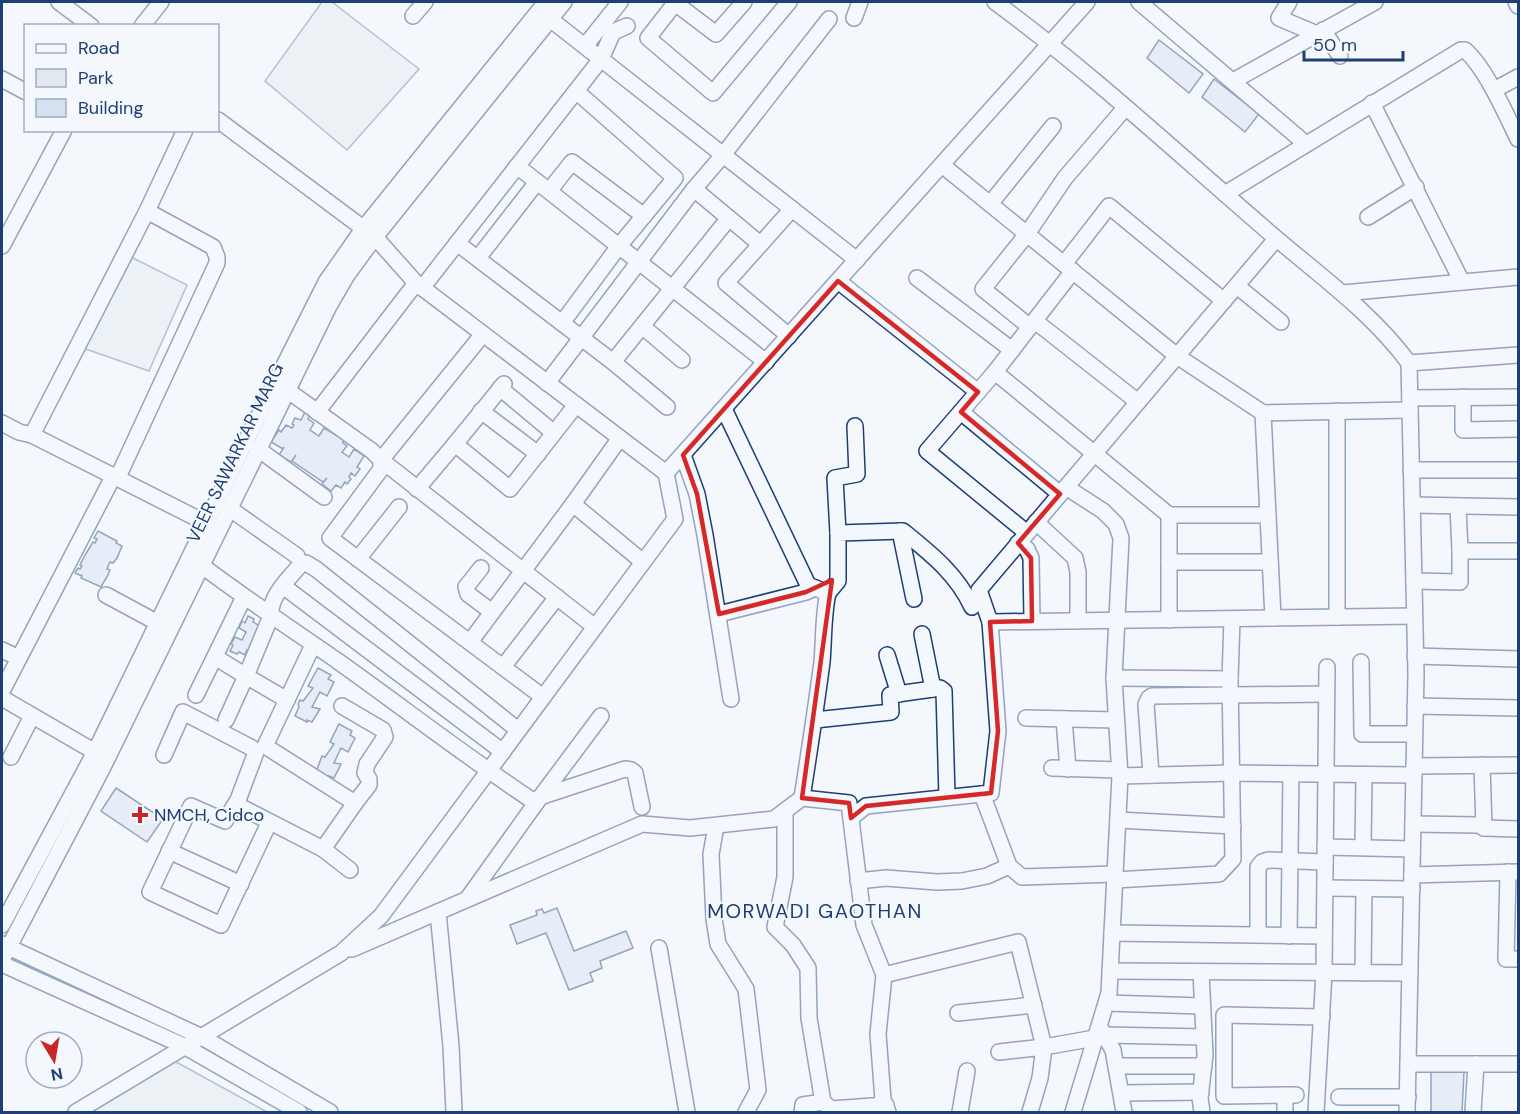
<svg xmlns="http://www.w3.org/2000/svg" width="1520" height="1114" font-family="'DM Sans',sans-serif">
	<rect width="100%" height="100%" fill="#f4f7fb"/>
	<g fill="#e3e9f0" stroke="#687fa3" stroke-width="1.5">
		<polygon points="322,2 332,2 419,69 347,150 265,81"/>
		<polygon points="129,256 187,285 149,371 77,346"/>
		<polygon points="169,1058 267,1112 93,1112"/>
	</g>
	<g fill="#d5e0f0" stroke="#1d3f73" stroke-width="1.5">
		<polygon points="1159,40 1203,74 1189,93 1147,58"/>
		<polygon points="1214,79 1259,114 1245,132 1202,97"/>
		<polygon points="305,412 310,415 308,419 314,423 310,430 319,436 324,428 343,439 343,443 347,446 342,452 349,457 354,449 364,456 357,467 360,469 355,476 351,473 349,477 351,479 347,484 345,482 341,488 336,485 331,491 322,484 327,478 323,482 292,461 296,455 291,462 279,455 284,447 283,449 271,442 279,430 281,432 286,425 292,428 294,425 292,424 295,418 301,420"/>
		<polygon points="98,531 117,541 116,543 122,546 117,558 113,563 110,562 107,569 110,570 108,575 101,587 81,578 82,576 75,573 78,568 80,569 82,566 80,565 85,555 93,542 95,543 97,539 94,538"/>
		<polygon points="248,616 254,619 253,622 260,626 249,649 250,652 247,650 245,655 239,652 237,654 230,651 233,645 231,644 235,637 242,640 246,632 239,628 242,621 245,623"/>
		<polygon points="318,668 331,675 328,679 334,682 327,696 320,692 312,707 320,709 312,722 307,720 307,722 295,716 299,707 298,704 300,700 303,701 313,688 308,686"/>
		<polygon points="339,724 352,731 350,735 355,738 348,752 341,748 334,763 341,764 334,778 329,776 328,778 316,772 322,756 325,757 334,744 330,742"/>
		<polygon points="116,788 163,819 147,842 101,811"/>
		<polygon points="557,908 574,951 626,931 633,948 600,961 602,968 590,973 593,981 569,990 546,933 517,944 510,925 537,915 536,911 542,909 544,913"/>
		<polygon points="1431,1070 1464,1072 1462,1112 1431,1112"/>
	</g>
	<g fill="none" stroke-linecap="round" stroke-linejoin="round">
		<g stroke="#1d3f73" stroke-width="18">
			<g id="minor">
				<polyline points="59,2 91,26"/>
				<polyline points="676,2 648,38 713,93 789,2"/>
				<path d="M995,2c94,69 180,149 268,225 50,44 106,82 146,136l7,311 -9,438"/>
				<polyline points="1139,2 1306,144"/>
				<polyline points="1289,2 1279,18 1317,34"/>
				<polyline points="1516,2 1518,6"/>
				<polyline points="675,3 716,34 744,2"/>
				<polyline points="413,16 425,2"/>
				<polyline points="854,18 860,2"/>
				<polyline points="550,19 857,260"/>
				<polyline points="142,26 161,2"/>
				<polyline points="1323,30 1340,56"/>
				<polyline points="585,46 620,2"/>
				<polyline points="2,79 26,92"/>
				<polyline points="1233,81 1375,2"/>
				<polyline points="1494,90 1518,77"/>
				<polyline points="1372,103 1462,282"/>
				<polyline points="942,165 1177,356 1263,413"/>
				<polyline points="517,166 766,362"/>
				<polyline points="694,189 760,244"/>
				<polyline points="549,191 572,162 644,216"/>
				<path d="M1225,194l236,-144h4c20,17 41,64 53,89"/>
				<polyline points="990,204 1053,126"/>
				<polyline points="1368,217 1416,187"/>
				<polyline points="1276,239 979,590 990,622 1414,616"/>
				<polyline points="457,243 613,362 667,407"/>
				<polyline points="2,246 64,130"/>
				<polyline points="478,258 537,182"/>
				<polyline points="1064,264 1109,206 1224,301"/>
				<polyline points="1073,271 995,372 1169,515 1169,620"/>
				<polyline points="917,278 1012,350"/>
				<polyline points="838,281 978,392"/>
				<polyline points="1237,286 1281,322"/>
				<polyline points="422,288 601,59 613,32 627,26"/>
				<polyline points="1343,293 1518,277"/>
				<polyline points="1035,321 1138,402"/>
				<polyline points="562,323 619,246 675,178 576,91"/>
				<polyline points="642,326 682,360"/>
				<polyline points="1030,327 983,289 1027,234 1065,178 1125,108"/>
				<polyline points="483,334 381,460 595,627"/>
				<polyline points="789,336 726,283 792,209"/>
				<polyline points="613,362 729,218"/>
				<polyline points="1409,363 1518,355"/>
				<polyline points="995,372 927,451 1027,533"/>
				<polyline points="547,383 694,189 723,155 829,19"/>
				<polyline points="500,388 554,433"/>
				<polyline points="287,390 372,451 381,460 381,469 330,538 543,697"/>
				<polyline points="1463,397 1463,430 1518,429"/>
				<polyline points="1410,398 1518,397"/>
				<polyline points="481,411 538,454"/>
				<polyline points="317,412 416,283"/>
				<polyline points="961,412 1060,494"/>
				<polyline points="2,423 19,432 32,435 214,527"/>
				<polyline points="32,435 147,211 185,130"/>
				<polyline points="620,438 573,504 643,562"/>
				<polyline points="455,444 504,384"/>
				<polyline points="258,449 324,497"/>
				<polyline points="683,455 697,494 705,535 731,699"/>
				<polyline points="1411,470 1518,470"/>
				<polyline points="666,473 1087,2"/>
				<polyline points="118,477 217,263 217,257 213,247 147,211"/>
				<polyline points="1066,487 1103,511 1116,524 1121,538 1114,678 1120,776 1109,993 1073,1112"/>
				<polyline points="417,489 455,444 510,489 576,405"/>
				<polyline points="1412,505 1518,507"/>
				<polyline points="1458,506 1460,551 1518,551"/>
				<polyline points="229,508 297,556"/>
				<polyline points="1169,515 1268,515"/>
				<polyline points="1036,522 1075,558 1078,572 1078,621"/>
				<polyline points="900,531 914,599"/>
				<polyline points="838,533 835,478 857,474 855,426"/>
				<polyline points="1018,543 1027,549 1031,558 1032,621"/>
				<polyline points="358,559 399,507"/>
				<polyline points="1169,562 1270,562"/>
				<path d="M201,565c45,34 92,65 138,97 66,47 129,96 197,141"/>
				<polyline points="481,568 466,587 468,594 492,612"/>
				<polyline points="1414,581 1460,582 1460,551"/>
				<polyline points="283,586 503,752"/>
				<path d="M828,593l10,-12v-48l65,-2c27,22 54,43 69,76"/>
				<polyline points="106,595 158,623"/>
				<polyline points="719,614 806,592 815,588"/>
				<polyline points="1337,617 1337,411"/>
				<polyline points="1273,618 1263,413 1410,410"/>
				<polyline points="922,634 933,689"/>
				<polyline points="470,642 573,504"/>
				<polyline points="313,645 265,746 355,803 369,785 369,779 365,773 367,764 385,737 383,730 342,706"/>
				<polyline points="2,650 19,658"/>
				<polyline points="887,655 899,694"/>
				<polyline points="1415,656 1518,659"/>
				<path d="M215,657l31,19 25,-60c-2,-20 18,-37 30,-52l5,-1 10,6 202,161"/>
				<polyline points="1361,662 1362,734 1414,734"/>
				<polyline points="503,667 557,597"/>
				<polyline points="1114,678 1230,679"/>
				<polyline points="2,691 114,475"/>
				<polyline points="196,695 244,597"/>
				<polyline points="2,698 95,752"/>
				<polyline points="1415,706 1518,708"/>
				<polyline points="1026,718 1116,720"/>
				<polyline points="1064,719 1068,769"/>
				<polyline points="226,720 246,676 287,700"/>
				<polyline points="815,720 891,712 890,695 940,688 944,691 947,797"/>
				<polyline points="164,755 183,712 252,748 256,752 238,800 239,806 323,849"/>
				<polyline points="11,757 32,716"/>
				<polyline points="1482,765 1484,828"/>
				<polyline points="1414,766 1518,765"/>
				<polyline points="1052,768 1120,770"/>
				<polyline points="1151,775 1146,704 1149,698 1152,696 1326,694"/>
				<polyline points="1120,776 1232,773 1414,775"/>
				<polyline points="982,794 1009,866 1022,877 1115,874"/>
				<polyline points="540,797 625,769 631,770 635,773 642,807"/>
				<polyline points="802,798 849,803 864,925 884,975 878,1034 883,1100 888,1112"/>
				<polyline points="238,800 225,821 191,806 150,892 221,925 269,823"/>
				<polyline points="785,811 785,877 775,927 793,945 808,968 809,1018 823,1102 803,1105 802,1112"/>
				<polyline points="851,818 866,806 991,793 998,731 990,622"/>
				<polyline points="1118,820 1233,826"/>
				<polyline points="1413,824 1479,825 1484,828 1518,829"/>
				<polyline points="716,826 711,854 714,919 718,944 746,989 758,1090 746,1112"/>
				<polyline points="1325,847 1412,849"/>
				<polyline points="1363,847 1364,775"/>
				<polyline points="169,851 241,884"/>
				<polyline points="350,870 323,849 355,803"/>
				<polyline points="1508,872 1506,959 1518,959"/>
				<polyline points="1412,875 1518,872"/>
				<polyline points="1115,880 1219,874 1233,859 1230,679 1232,619"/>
				<polyline points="858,881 886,878 937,882 962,881 987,876 1009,866"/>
				<polyline points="1325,888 1412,889"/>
				<polyline points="468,898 536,803 601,716"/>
				<polyline points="438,912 451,1046 454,1112"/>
				<polyline points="2,925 95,752 246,441 326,282 363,229 546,2"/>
				<polyline points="1112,933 1324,936"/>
				<polyline points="1258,935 1258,867 1262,862 1268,860 1325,862"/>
				<polyline points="1289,936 1291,774"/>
				<polyline points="2,944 202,1037 330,1112"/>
				<polyline points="659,948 687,1112"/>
				<path d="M352,949l290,-125 48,4 84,-9 28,-21c7,-45 14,-90 20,-136 2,-23 1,-47 6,-69l-20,-8 -84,-176"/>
				<polyline points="2,960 103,767 329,306 347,275 375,237 564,2"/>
				<polyline points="2,964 184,1046 299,1112"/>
				<polyline points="1110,971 1410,973"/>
				<polyline points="1201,972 1205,1055 1200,1098 1202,1112"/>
				<polyline points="1363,973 1364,889"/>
				<polyline points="884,975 1018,942 1044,1047 1095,1038"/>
				<polyline points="1106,1003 1202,1006"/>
				<polyline points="958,1013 1034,1005"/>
				<polyline points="1101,1029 1113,1050 1124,1112"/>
				<polyline points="1105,1035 1204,1037"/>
				<polyline points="999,1052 1044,1047 1040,1078 1030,1112"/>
				<polyline points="1408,1064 1518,1064"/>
				<polyline points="1116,1066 1204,1066"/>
				<polyline points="1121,1093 1201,1092"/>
				<polyline points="1285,1095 1285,1112"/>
				<polyline points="1296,1095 1224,1096 1224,1015 1322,1017"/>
				<polyline points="1339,1097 1408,1097"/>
				<polyline points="823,1102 831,1109 886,1105"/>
				<polyline points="76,1112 341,953 381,916 675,519 666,473 416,283 375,237 218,120"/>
				<polyline points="960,1112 967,1071"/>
				<polyline points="1316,1112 1324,973 1327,667"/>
				<polyline points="1473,1112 1476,1064"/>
			</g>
		</g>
		<use href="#minor" stroke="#f4f7fb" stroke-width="15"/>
	</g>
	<path d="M0 0H1520V1114H0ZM838,281l140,111 -17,20 99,82 -42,49 13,15 1,63 -42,1 8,109 -7,62 -125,13 -15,12 -2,-15 -47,-5 30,-218 -26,12 -87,22 -22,-120 -14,-39z" fill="#f4f7fb" fill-opacity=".55" fill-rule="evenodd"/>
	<path fill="none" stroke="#d62828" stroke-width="4.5" stroke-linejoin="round" d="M838,281l140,111 -17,20 99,82 -42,49 13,15 1,63 -42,1 8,109 -7,62 -125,13 -15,12 -2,-15 -47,-5 30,-218 -26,12 -87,22 -22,-120 -14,-39z"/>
	<path fill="#c62828" stroke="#f4f7fb" stroke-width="2" d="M137 806h6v6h6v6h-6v6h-6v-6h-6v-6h6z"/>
	<g text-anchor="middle" stroke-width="4.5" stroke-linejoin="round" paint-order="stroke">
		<g font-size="18" fill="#1d3f73" stroke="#f4f7fb">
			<text transform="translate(235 453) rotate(-64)" y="6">VEER SAWARKAR MARG</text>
		</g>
		<g font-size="18" fill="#1d3f73" stroke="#f4f7fb" text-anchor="start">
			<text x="154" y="821">NMCH, Cidco</text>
		</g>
		<g font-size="20" letter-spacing="1.5" fill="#1d3f73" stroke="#f4f7fb">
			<text x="815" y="918">MORWADI GAOTHAN</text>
		</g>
	</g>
	<rect width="1520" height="1114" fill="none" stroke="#1d3f73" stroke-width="6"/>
	<rect x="24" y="24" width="195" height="108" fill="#f4f7fb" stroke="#9eadc5" stroke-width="1.5"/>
	<rect x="36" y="44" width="30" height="9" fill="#f4f7fb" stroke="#9eadc5" stroke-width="1.5"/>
	<text x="78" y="54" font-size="18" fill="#1d3f73">Road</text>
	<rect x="36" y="69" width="30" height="18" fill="#e3e9f0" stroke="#9eadc5" stroke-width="1.5"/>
	<text x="78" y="84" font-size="18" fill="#1d3f73">Park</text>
	<rect x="36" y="99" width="30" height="18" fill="#d5e0f0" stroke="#9eadc5" stroke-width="1.5"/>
	<text x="78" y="114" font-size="18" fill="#1d3f73">Building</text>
	<g transform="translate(54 1060) rotate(169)"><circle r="28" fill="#f4f7fb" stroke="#9eadc5" stroke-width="1.5"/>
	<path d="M0-4.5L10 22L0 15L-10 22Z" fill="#c62828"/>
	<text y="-9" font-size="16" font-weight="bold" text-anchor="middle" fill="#1d3f73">N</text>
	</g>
	<path d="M1304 51v9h99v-9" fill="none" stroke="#1d3f73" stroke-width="3"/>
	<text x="1313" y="51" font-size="18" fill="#1d3f73" stroke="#f4f7fb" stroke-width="4.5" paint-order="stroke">50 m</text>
</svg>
